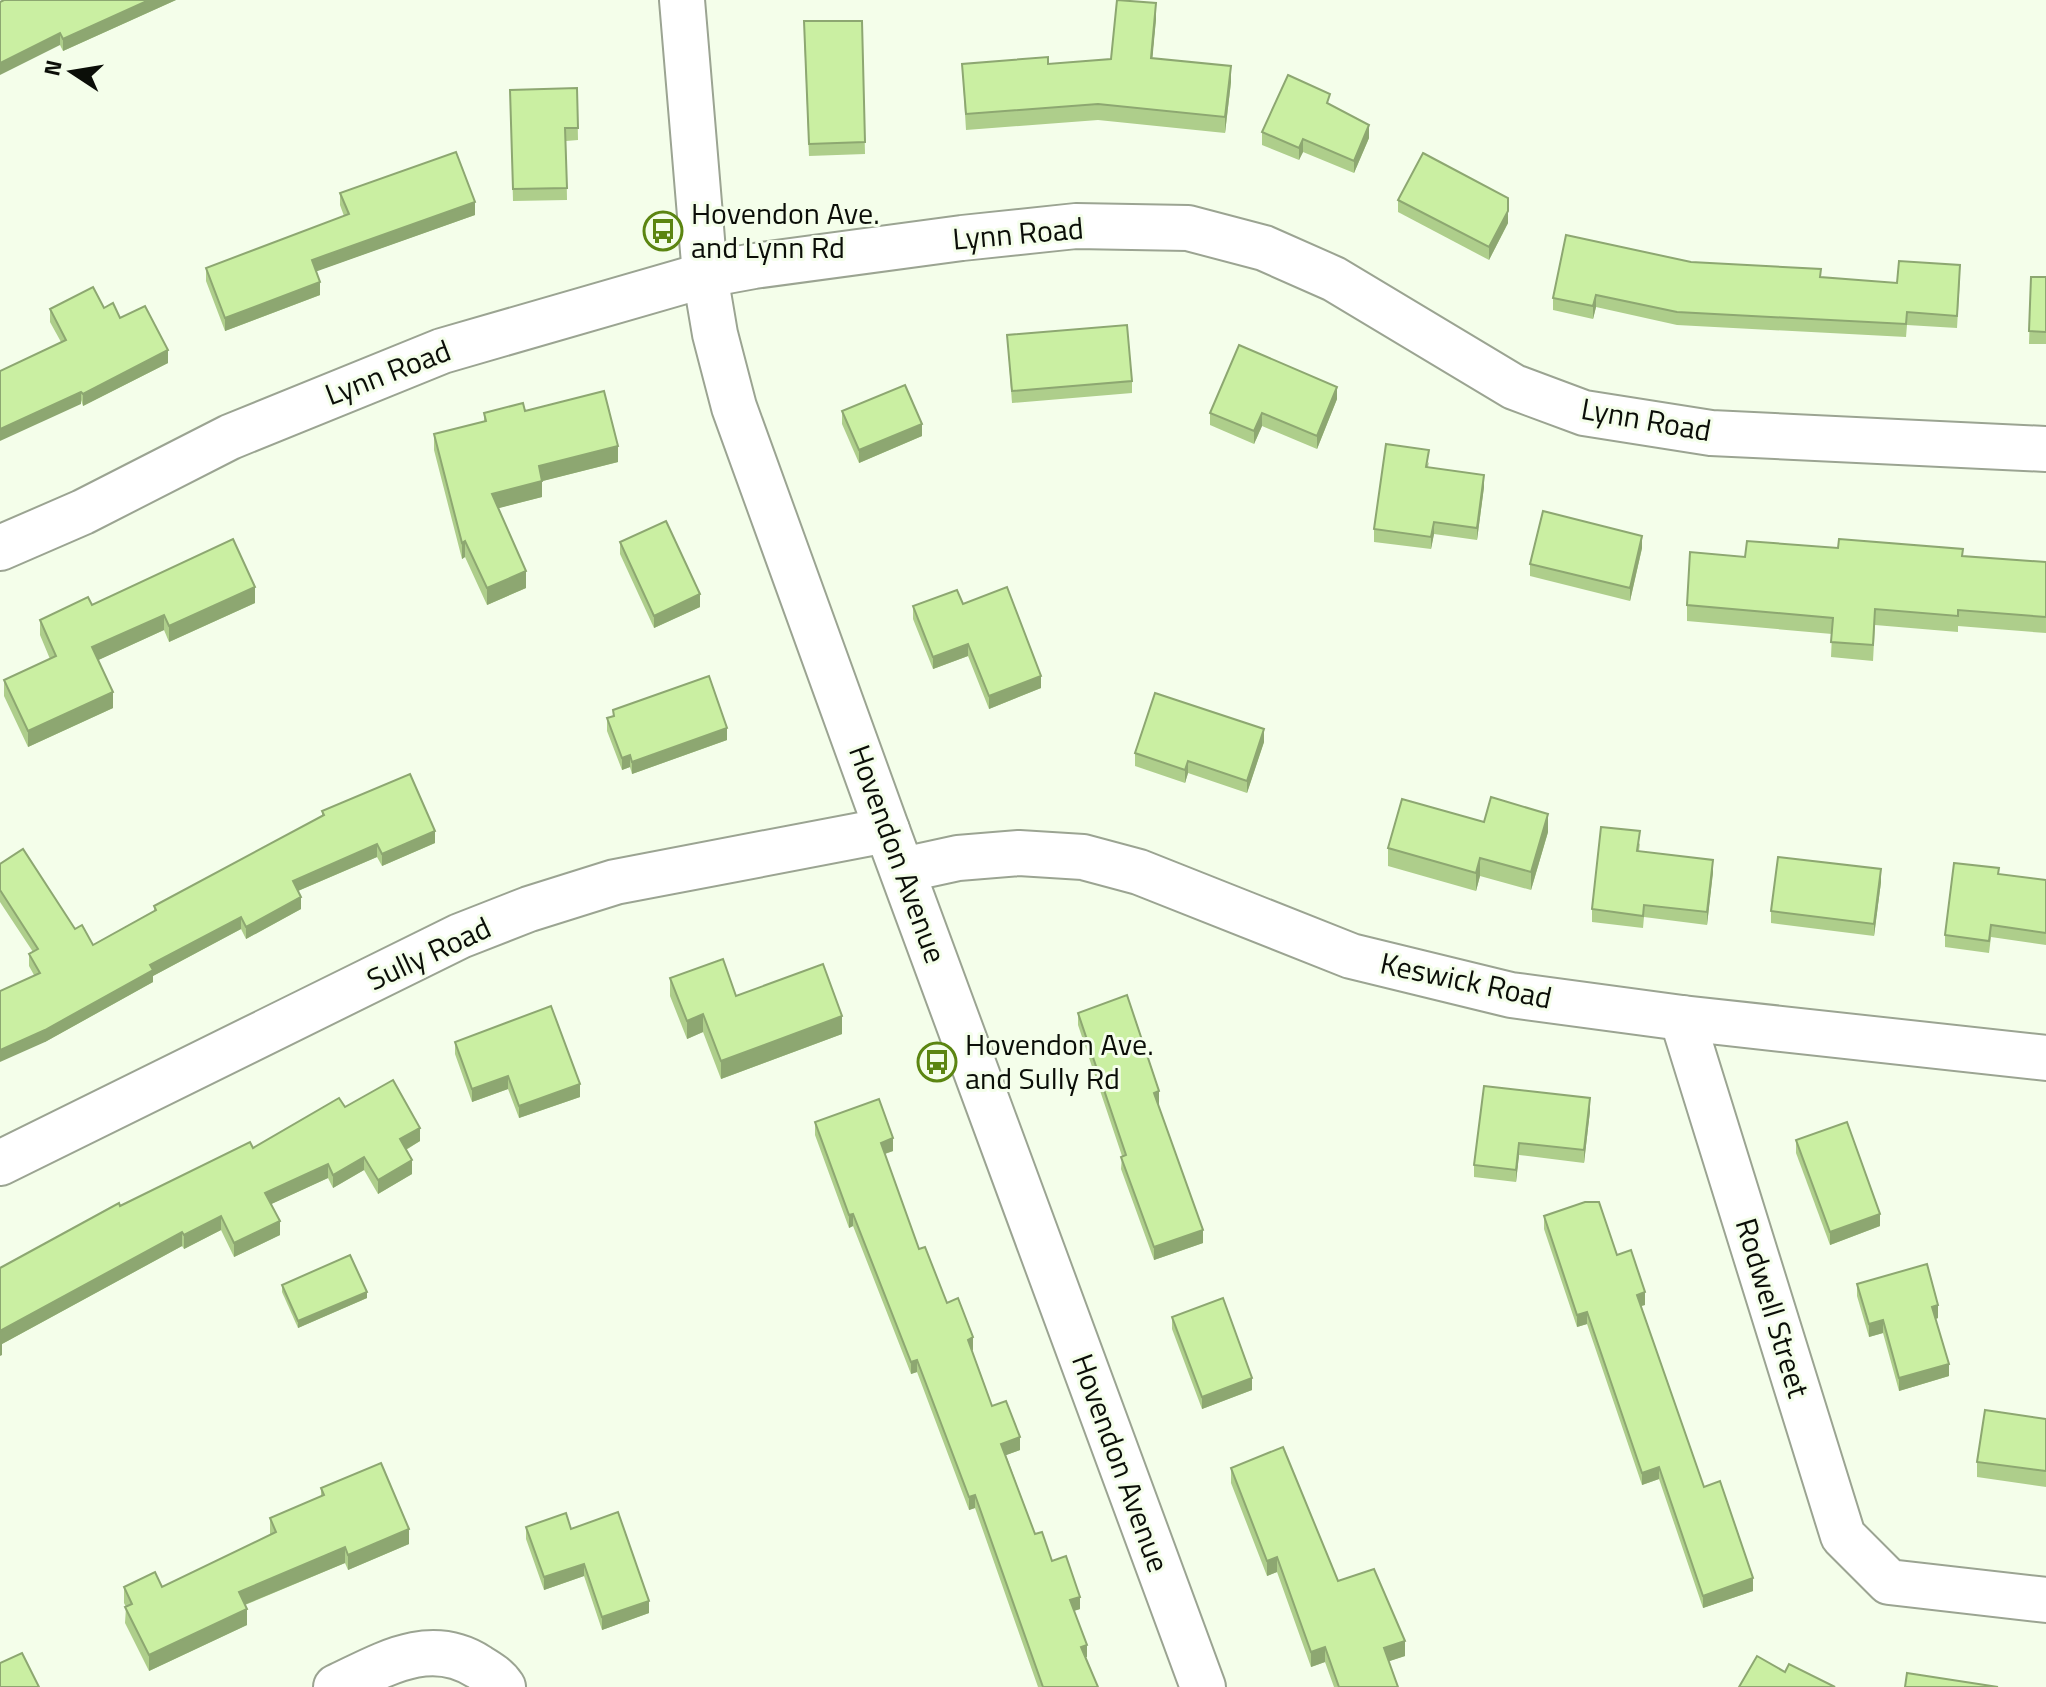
<svg xmlns="http://www.w3.org/2000/svg" width="2046" height="1687" font-family="'Titillium Web',sans-serif">
	<rect width="100%" height="100%" fill="#f4feea"/>
	<g fill="none" stroke-linecap="round" stroke-linejoin="round">
		<g stroke="#9ba492" stroke-width="48">
			<g id="minor">
				<polyline points="682,0 705,275 715,334 734,407 887,830 1203,1687"/>
				<polyline points="0,548 83,512 230,437 442,351 705,275 754,266 962,238 1076,226 1188,228 1264,248 1334,279 1514,387 1584,413 1711,433 2046,449"/>
				<polyline points="903,870 958,858 1019,853 1083,857 1139,872 1351,956 1511,995 1682,1018 2046,1058"/>
				<polyline points="1682,1018 1843,1536 1889,1582 2046,1600"/>
				<polyline points="0,1163 460,936 529,909 615,882 887,830"/>
				<path d="M336,1687c47,-22 94,-52 143,-20 10,6 18,11 24,20"/>
			</g>
		</g>
		<use href="#minor" stroke="#fff" stroke-width="44"/>
	</g>
	<g fill="#aece8b">
		<polygon points="176,0 63,51 60,45 0,2"/>
		<polygon points="1156,19 1152,58 1231,82 1225,133 1098,120 966,130 962,64 1048,64 1111,59"/>
		<polygon points="862,21 865,154 809,156 804,34"/>
		<polygon points="577,88 578,140 566,141 567,200 513,201 510,90"/>
		<polygon points="1330,105 1369,138 1354,173 1303,152 1299,160 1262,145 1262,132"/>
		<polygon points="340,193 475,215 316,271 320,295 225,331 206,281 206,268 344,216 340,205"/>
		<polygon points="1398,200 1508,223 1489,260 1398,212"/>
		<polygon points="1691,262 1821,277 1897,283 1960,278 1957,328 1907,325 1906,337 1677,325 1596,307 1593,319 1553,310 1553,298"/>
		<polygon points="2031,277 2046,277 2046,344 2029,344"/>
		<polygon points="104,308 120,318 168,363 83,406 61,342 50,322 50,309"/>
		<polygon points="1007,335 1132,381 1132,393 1012,403"/>
		<polygon points="1337,399 1317,449 1262,426 1254,444 1210,425 1210,413"/>
		<polygon points="525,411 618,462 542,481 542,497 498,508 526,588 487,605 465,557 462,559 434,450 434,434 484,422 484,413"/>
		<polygon points="842,411 922,436 859,463 842,424"/>
		<polygon points="1429,462 1428,467 1484,487 1477,540 1434,534 1431,549 1374,542 1374,529"/>
		<polygon points="620,542 700,607 654,628 620,554"/>
		<polygon points="1642,548 1630,601 1530,576 1530,564"/>
		<polygon points="1838,548 2046,562 2046,633 1958,626 1958,632 1875,625 1873,661 1831,657 1832,634 1687,621 1687,605 1745,557"/>
		<polygon points="255,603 169,642 164,630 98,660 113,708 28,747 4,696 4,680 50,659 40,635 40,620 92,605"/>
		<polygon points="913,606 1041,688 989,709 968,656 933,669 913,619"/>
		<polygon points="607,718 727,740 632,774 630,767 622,770 607,731"/>
		<polygon points="1264,742 1247,793 1188,773 1185,783 1135,766 1135,753"/>
		<polygon points="322,811 435,843 382,866 377,857 298,891 301,909 246,939 241,929 153,976 153,982 45,1042 34,975 29,966 29,954 33,952 0,902 0,864 93,945 154,911 154,906 322,816"/>
		<polygon points="1484,822 1548,832 1531,890 1480,876 1476,891 1388,866 1388,848"/>
		<polygon points="1640,843 1639,851 1713,872 1707,925 1644,917 1643,928 1592,922 1592,909"/>
		<polygon points="1999,874 2046,880 2046,945 1991,937 1989,953 1945,947 1945,935"/>
		<polygon points="1881,882 1874,936 1771,923 1771,911"/>
		<polygon points="670,978 736,996 842,1034 721,1079 703,1032 687,1039 670,996"/>
		<polygon points="1078,1013 1159,1104 1158,1104 1203,1243 1154,1260 1121,1169 1122,1156 1078,1025"/>
		<polygon points="455,1042 580,1097 519,1118 508,1089 472,1102 455,1054"/>
		<polygon points="1484,1086 1590,1111 1584,1163 1519,1155 1516,1182 1474,1177 1474,1165"/>
		<polygon points="345,1107 420,1141 406,1150 412,1174 378,1194 364,1170 333,1188 328,1178 271,1204 280,1235 234,1257 221,1230 184,1249 182,1246 2,1344 2,1355 0,1268 120,1206"/>
		<polygon points="815,1122 893,1151 885,1154 919,1249 973,1350 972,1350 992,1406 1020,1450 1006,1455 1035,1534 1080,1609 1074,1611 1086,1658 1098,1687 1038,1687 975,1508 969,1510 917,1372 911,1374 853,1226 849,1228 815,1135"/>
		<polygon points="1796,1140 1880,1226 1830,1245 1796,1153"/>
		<polygon points="1544,1216 1617,1255 1645,1305 1641,1306 1704,1487 1753,1591 1703,1608 1659,1479 1642,1485 1587,1324 1577,1327 1544,1229"/>
		<polygon points="1857,1284 1938,1318 1936,1319 1949,1376 1899,1391 1883,1333 1869,1337 1857,1296"/>
		<polygon points="282,1285 367,1298 298,1328 282,1292"/>
		<polygon points="1172,1317 1252,1390 1202,1409 1172,1329"/>
		<polygon points="2046,1419 2046,1487 1977,1477 1977,1462"/>
		<polygon points="1231,1468 1338,1581 1405,1656 1389,1661 1398,1687 1334,1687 1325,1662 1311,1667 1277,1572 1267,1576 1231,1483"/>
		<polygon points="321,1488 409,1544 348,1570 345,1563 245,1605 247,1625 149,1671 125,1623 126,1607 124,1603 124,1587 162,1587 270,1535 270,1518 321,1496"/>
		<polygon points="526,1527 571,1529 649,1613 602,1630 584,1576 544,1590 526,1539"/>
	</g>
	<g fill="#8da771">
		<polygon points="149,0 176,0 63,51 63,39"/>
		<polygon points="1156,3 1156,19 1151,74 1151,58"/>
		<polygon points="60,33 60,45 0,75 0,63"/>
		<polygon points="1231,66 1231,82 1225,133 1225,117"/>
		<polygon points="1369,125 1369,138 1354,173 1354,161"/>
		<polygon points="1303,139 1303,152 1299,160 1299,148"/>
		<polygon points="475,202 475,215 312,273 312,260"/>
		<polygon points="1508,211 1508,223 1489,260 1489,247"/>
		<polygon points="320,282 320,295 225,331 225,318"/>
		<polygon points="1596,295 1596,307 1593,319 1593,306"/>
		<polygon points="168,350 168,363 83,406 83,394"/>
		<polygon points="1337,387 1337,399 1317,449 1317,436"/>
		<polygon points="81,392 81,404 0,441 0,429"/>
		<polygon points="1262,413 1262,426 1254,444 1254,431"/>
		<polygon points="922,424 922,436 859,463 859,450"/>
		<polygon points="618,446 618,462 539,482 539,466"/>
		<polygon points="1484,475 1484,487 1477,540 1477,528"/>
		<polygon points="542,481 542,497 492,510 492,494"/>
		<polygon points="1434,522 1434,534 1431,549 1431,537"/>
		<polygon points="1642,536 1642,548 1630,601 1630,588"/>
		<polygon points="465,541 465,557 462,559 462,543"/>
		<polygon points="526,571 526,588 487,605 487,588"/>
		<polygon points="255,587 255,603 169,642 169,626"/>
		<polygon points="700,594 700,607 654,628 654,616"/>
		<polygon points="164,615 164,630 92,663 92,647"/>
		<polygon points="968,644 968,656 933,669 933,657"/>
		<polygon points="1041,676 1041,688 989,709 989,696"/>
		<polygon points="113,692 113,708 28,747 28,731"/>
		<polygon points="727,728 727,740 632,774 632,762"/>
		<polygon points="1264,729 1264,742 1247,793 1247,781"/>
		<polygon points="630,755 630,767 622,770 622,758"/>
		<polygon points="1188,761 1188,773 1185,783 1185,770"/>
		<polygon points="1548,814 1548,832 1531,890 1531,872"/>
		<polygon points="435,831 435,843 382,866 382,854"/>
		<polygon points="377,844 377,857 293,893 293,881"/>
		<polygon points="1480,858 1480,876 1476,891 1476,873"/>
		<polygon points="1713,860 1713,872 1707,925 1707,912"/>
		<polygon points="1881,869 1881,882 1874,936 1874,924"/>
		<polygon points="301,897 301,909 246,939 246,927"/>
		<polygon points="241,917 241,929 153,976 153,982 45,1042 0,1062 0,1050 150,965"/>
		<polygon points="703,1014 703,1032 687,1039 687,1021"/>
		<polygon points="842,1016 842,1034 721,1079 721,1061"/>
		<polygon points="508,1076 508,1089 472,1102 472,1089"/>
		<polygon points="580,1084 580,1097 519,1118 519,1106"/>
		<polygon points="1159,1091 1159,1104 1154,1106 1154,1093"/>
		<polygon points="1590,1098 1590,1111 1584,1163 1584,1150"/>
		<polygon points="420,1128 420,1141 400,1153 400,1139"/>
		<polygon points="893,1138 893,1151 881,1155 881,1143"/>
		<polygon points="1519,1143 1519,1155 1516,1182 1516,1170"/>
		<polygon points="364,1157 364,1170 333,1188 333,1175"/>
		<polygon points="412,1160 412,1174 378,1194 378,1180"/>
		<polygon points="328,1164 328,1178 265,1207 265,1193"/>
		<polygon points="853,1214 853,1226 849,1228 849,1215"/>
		<polygon points="1880,1214 1880,1226 1830,1245 1830,1232"/>
		<polygon points="221,1216 221,1230 184,1249 184,1235"/>
		<polygon points="280,1221 280,1235 234,1257 234,1243"/>
		<polygon points="1203,1230 1203,1243 1154,1260 1154,1247"/>
		<polygon points="182,1232 182,1246 2,1344 2,1355 0,1356 0,1331"/>
		<polygon points="367,1292 367,1298 298,1328 298,1321"/>
		<polygon points="1645,1292 1645,1305 1637,1307 1637,1295"/>
		<polygon points="1938,1305 1938,1318 1932,1320 1932,1307"/>
		<polygon points="1587,1312 1587,1324 1577,1327 1577,1315"/>
		<polygon points="1883,1320 1883,1333 1869,1337 1869,1324"/>
		<polygon points="973,1337 973,1350 968,1352 968,1340"/>
		<polygon points="917,1360 917,1372 911,1374 911,1362"/>
		<polygon points="1949,1364 1949,1376 1899,1391 1899,1378"/>
		<polygon points="1252,1378 1252,1390 1202,1409 1202,1397"/>
		<polygon points="1020,1437 1020,1450 1001,1457 1001,1444"/>
		<polygon points="1659,1467 1659,1479 1642,1485 1642,1473"/>
		<polygon points="975,1495 975,1508 969,1510 969,1497"/>
		<polygon points="409,1529 409,1544 348,1570 348,1555"/>
		<polygon points="345,1547 345,1563 239,1607 239,1592"/>
		<polygon points="1277,1557 1277,1572 1267,1576 1267,1561"/>
		<polygon points="584,1564 584,1576 544,1590 544,1577"/>
		<polygon points="1753,1578 1753,1591 1703,1608 1703,1596"/>
		<polygon points="1080,1597 1080,1609 1070,1612 1070,1600"/>
		<polygon points="649,1601 649,1613 602,1630 602,1617"/>
		<polygon points="247,1609 247,1625 149,1671 149,1655"/>
		<polygon points="1405,1641 1405,1656 1384,1663 1384,1648"/>
		<polygon points="1087,1645 1087,1657 1081,1659 1081,1647"/>
		<polygon points="1325,1647 1325,1662 1311,1667 1311,1652"/>
	</g>
	<g fill="#caefa2" stroke="#8da771" stroke-width="2">
		<polygon points="4,0 149,0 63,39 60,33 0,63 0,2"/>
		<polygon points="1117,0 1156,3 1151,58 1231,66 1225,117 1098,104 966,114 962,64 1048,57 1048,64 1111,59"/>
		<polygon points="804,21 862,21 865,142 809,144"/>
		<polygon points="1288,75 1330,94 1327,103 1369,125 1354,161 1303,139 1299,148 1262,132"/>
		<polygon points="577,88 578,128 565,128 567,188 513,189 510,90"/>
		<polygon points="456,152 475,202 312,260 320,282 225,318 206,268 349,214 340,193"/>
		<polygon points="1423,153 1508,198 1508,211 1489,247 1398,200"/>
		<polygon points="1566,235 1691,262 1821,269 1820,277 1897,283 1899,261 1960,265 1957,316 1907,312 1906,324 1677,312 1596,295 1593,306 1553,298"/>
		<polygon points="2031,277 2046,277 2046,332 2029,331"/>
		<polygon points="93,287 104,308 113,303 120,318 145,306 168,350 83,394 81,392 0,429 0,371 66,340 50,309"/>
		<polygon points="1127,325 1132,381 1012,391 1007,335"/>
		<polygon points="1239,345 1337,387 1317,436 1262,413 1254,431 1210,413"/>
		<polygon points="905,385 922,424 859,450 842,411"/>
		<polygon points="604,391 618,446 539,466 542,481 492,494 526,571 487,588 465,541 462,543 434,434 486,421 484,413 523,403 525,411"/>
		<polygon points="1386,444 1429,450 1426,467 1484,475 1477,528 1434,522 1431,537 1374,529"/>
		<polygon points="1543,511 1642,536 1630,588 1530,564"/>
		<polygon points="666,521 700,594 654,616 620,542"/>
		<polygon points="233,539 255,587 169,626 164,615 92,647 113,692 28,731 4,680 56,656 40,620 88,597 92,605"/>
		<polygon points="1839,539 1963,549 1962,556 2046,562 2046,617 1958,610 1958,616 1875,609 1873,645 1831,642 1833,618 1687,605 1690,552 1745,557 1747,541 1838,548"/>
		<polygon points="1007,587 1041,676 989,696 968,644 933,657 913,606 957,590 963,604"/>
		<polygon points="709,676 727,728 632,762 630,755 622,758 607,718 614,716 613,710"/>
		<polygon points="1155,693 1264,729 1247,781 1188,761 1185,770 1135,753"/>
		<polygon points="410,774 435,831 382,854 377,844 293,881 301,897 246,927 241,917 150,965 153,970 45,1030 0,1050 0,991 40,973 29,954 38,949 0,890 0,864 23,849 75,929 82,925 93,945 156,910 154,906 324,815 322,811"/>
		<polygon points="1491,797 1548,814 1531,872 1480,858 1476,873 1388,848 1402,799 1484,822"/>
		<polygon points="1601,827 1640,831 1637,851 1713,860 1707,912 1644,905 1643,916 1592,909"/>
		<polygon points="1778,857 1881,869 1874,924 1771,911"/>
		<polygon points="1954,863 1999,868 1998,874 2046,880 2046,933 1991,925 1989,941 1945,935"/>
		<polygon points="723,959 736,996 823,964 842,1016 721,1061 703,1014 687,1021 670,978"/>
		<polygon points="1127,995 1159,1091 1154,1093 1203,1230 1154,1247 1121,1157 1126,1155 1078,1013"/>
		<polygon points="551,1006 580,1084 519,1106 508,1076 472,1089 455,1042"/>
		<polygon points="393,1080 420,1128 400,1139 412,1160 378,1180 364,1157 333,1175 328,1164 265,1193 280,1221 234,1243 221,1216 184,1235 182,1232 0,1331 0,1268 119,1203 120,1206 250,1142 253,1148 339,1098 345,1107"/>
		<polygon points="1484,1086 1590,1098 1584,1150 1519,1143 1516,1170 1474,1165"/>
		<polygon points="879,1099 893,1138 881,1143 919,1249 925,1247 947,1303 958,1298 973,1337 968,1340 992,1406 1006,1401 1020,1437 1001,1444 1035,1534 1042,1532 1052,1561 1066,1556 1080,1597 1070,1600 1087,1645 1081,1647 1098,1687 1043,1687 975,1495 969,1497 917,1360 911,1362 853,1214 849,1215 815,1122"/>
		<polygon points="1847,1122 1880,1214 1830,1232 1796,1140"/>
		<polygon points="1585,1202 1599,1202 1617,1255 1631,1250 1645,1292 1637,1295 1704,1487 1720,1481 1753,1578 1703,1596 1659,1467 1642,1473 1587,1312 1577,1315 1544,1216"/>
		<polygon points="350,1255 367,1292 298,1321 282,1285"/>
		<polygon points="1927,1264 1938,1305 1932,1307 1949,1364 1899,1378 1883,1320 1869,1324 1857,1284"/>
		<polygon points="1223,1298 1252,1378 1202,1397 1172,1317"/>
		<polygon points="1985,1410 2046,1419 2046,1471 1977,1462"/>
		<polygon points="1283,1447 1338,1581 1374,1569 1405,1641 1384,1648 1398,1687 1339,1687 1325,1647 1311,1652 1277,1557 1267,1561 1231,1468"/>
		<polygon points="381,1463 409,1529 348,1555 345,1547 239,1592 247,1609 149,1655 125,1607 132,1604 124,1587 155,1572 162,1587 276,1532 270,1518 324,1495 321,1488"/>
		<polygon points="618,1512 649,1601 602,1617 584,1564 544,1577 526,1527 566,1513 571,1529"/>
		<polygon points="22,1653 39,1687 0,1687 0,1663"/>
		<polygon points="1757,1656 1785,1672 1789,1664 1835,1687 1739,1687"/>
		<polygon points="1907,1673 1998,1687 1905,1687"/>
	</g>
	<defs>
		<g id="bus-ring" transform="scale(2)"><circle r="9.5" fill="#f4feea" stroke="#5b8511" stroke-width="1.5"/><path d="M-5-6H5V4H4V6H2V4H-2V6H-4V4H-5ZM-3.5-4V0h7V-4ZM-3.5 1.2v1.5H-2V1.2ZM2 1.2v1.5H3.5V1.2Z" fill="#5b8511"/></g>
	</defs>
	<g fill-rule="evenodd">
		<use href="#bus-ring" x="663" y="231"/>
		<use href="#bus-ring" x="937" y="1062"/>
	</g>
	<g text-anchor="middle" stroke-width="6" stroke-linejoin="round" paint-order="stroke">
		<g font-size="30" fill="#0b0e08" stroke="#f4feea" text-anchor="start">
			<text x="691" y="224">Hovendon Ave.<tspan x="691" dy="34">and Lynn Rd</tspan></text>
			<text x="965" y="1055">Hovendon Ave.<tspan x="965" dy="34">and Sully Rd</tspan></text>
		</g>
		<g font-size="30" fill="#0b0e08" stroke="#f4feea">
			<text transform="translate(1018 234) rotate(-5)" y="10">Lynn Road</text>
			<text transform="translate(388 373) rotate(-21)" y="10">Lynn Road</text>
			<text transform="translate(1646 420) rotate(10)" y="10">Lynn Road</text>
			<text transform="translate(897 854) rotate(70)" y="10">Hovendon Avenue</text>
			<text transform="translate(429 954) rotate(-25)" y="10">Sully Road</text>
			<text transform="translate(1466 981) rotate(12)" y="10">Keswick Road</text>
			<text transform="translate(1772 1308) rotate(73)" y="10">Rodwell Street</text>
			<text transform="translate(1120 1463) rotate(70)" y="10">Hovendon Avenue</text>
		</g>
	</g>
	<g transform="translate(72 72) rotate(282)" stroke="#f4feea" stroke-width="6" paint-order="stroke">
	<path d="M0-6L14 30L0 20L-14 30Z" fill="#0b0e08"/>
	<text y="-12" font-size="22" font-weight="bold" text-anchor="middle" fill="#0b0e08">N</text>
	</g>
</svg>
